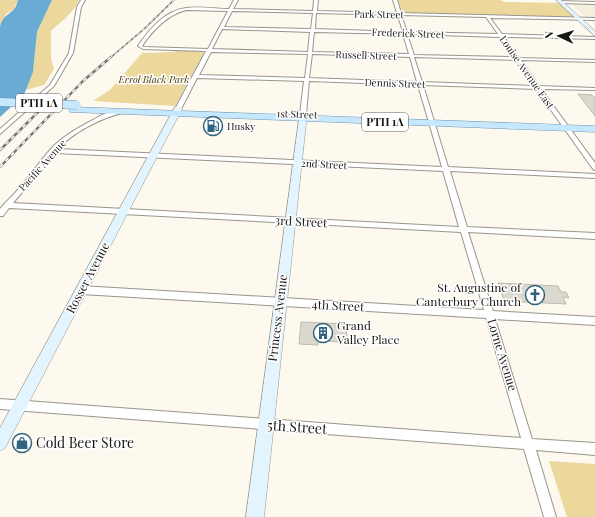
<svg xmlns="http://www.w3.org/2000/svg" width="595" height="517" font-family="'Playfair Display',serif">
	<rect width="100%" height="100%" fill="#fdf9ef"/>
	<polygon fill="#f4eedc" points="571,4 595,4 595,17 586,17"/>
	<g fill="#ecd89d">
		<polygon points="0,0 18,0 14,9 6,14 0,27"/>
		<path d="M52,0h27c-6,14 -18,21 -28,31v27l3,11 -10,16 -18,5 7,-18 4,-40z"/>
		<polygon points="395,0 500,0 505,2 558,3 579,19 400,14"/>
		<polygon points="179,50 200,51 204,53 175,106 93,101 110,90 142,53 173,52"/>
		<polygon points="549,461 595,464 595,517 567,517"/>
	</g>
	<path fill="#68abd3" d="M18,0h34l-15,32 -4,40 -7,18 -3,6 -23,21v-90c3,-12 7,-10 14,-18 2,-2 3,-6 4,-9z"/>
	<g fill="#dbd8cd" stroke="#bdbab0">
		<polygon points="578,94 592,95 595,98 595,116"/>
		<polygon points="498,283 558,286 561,292 566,292 569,298 563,297 566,304 504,301"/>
		<polygon points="301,322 346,324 347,342 318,341 318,345 299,344"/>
	</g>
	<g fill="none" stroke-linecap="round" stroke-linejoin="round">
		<g stroke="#98958c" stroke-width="2">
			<g id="street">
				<polygon points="81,0 85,0 81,7 73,53 54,86 0,134 0,129 50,85 69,53 77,7"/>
				<path d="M234,0h4l-5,9 80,2 1,-11h4l-1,11 80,2 -4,-13h4l4,13 194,5v2l-105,-2 12,16 93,3v2l-91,-2 15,21 76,2v2l-74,-2 18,26 56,2v2l-54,-1 54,74v7l-2,-1 -57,-80 -113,-4 25,82 147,7v4l-145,-7 17,56 128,6v6l-127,-7 25,79 102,6v8l-100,-6 37,120 63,4v12l-59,-5 20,67h-12l-20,-68 -524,-40v-10l521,39 -35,-120 -405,-24 -3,-2 -1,-2 1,-2 3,-2 403,24 -23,-78 -452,-24 -6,8h-3v-7l5,-6c16,-14 31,-37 45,-53 11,-13 28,-22 43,-30 8,-5 19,-10 29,-9v2c-21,5 -50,20 -64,36l384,18 -24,-82 -109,-4 -3,33 -3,2 -3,-2 4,-33 -107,-3 -16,31 -5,1 -1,-1 31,-58 -63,-2 -5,-3c11,-16 26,-35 48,-38 14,-2 29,1 43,1zM186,10l42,1 -20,38 -64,-2 -2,-1c11,-16 25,-31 44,-36zM232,11l81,2 -2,16 -87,-2zM316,13l82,2 5,17 -88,-3zM401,15l85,2 12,17 -91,-2zM222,29l88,3 -2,20 -96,-3zM314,32l89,2 6,20 -97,-2zM407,34l93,3 14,20 -100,-2zM211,52l97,2 -3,24 -106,-3zM312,54l98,3 7,25 -108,-4zM414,57l102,3 18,26 -112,-4zM55,153l388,18 16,56 -446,-24z"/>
				<polygon points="559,1 595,2 595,4 560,3"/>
			</g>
		</g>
		<g stroke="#98958c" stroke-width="1">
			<g id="secondary">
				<polygon points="556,0 561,0 595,31 595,36"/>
				<polygon points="175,107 181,107 182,109 5,448 0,451 0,428"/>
				<polygon points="300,112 306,112 307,114 264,517 246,517"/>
			</g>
		</g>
		<g stroke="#7095ab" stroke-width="1">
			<polygon id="primary" points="73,107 595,126 595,132 70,112 69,110 70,108"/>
		</g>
		<use href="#street" fill="#fff" fill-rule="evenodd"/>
		<use href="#secondary" fill="#e2f4fe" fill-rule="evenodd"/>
		<use href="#primary" fill="#c5e8fe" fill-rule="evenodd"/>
		<g stroke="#787670" stroke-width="1.5">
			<polyline id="rail-far1" points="110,58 144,29 174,0"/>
		</g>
		<g stroke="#787670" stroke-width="2.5">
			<g id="rail">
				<polyline points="0,150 52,98"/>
				<polyline points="0,167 83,81 111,57"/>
			</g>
		</g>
		<use href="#rail-far1" stroke="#fff" stroke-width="1" stroke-dasharray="3" stroke-linecap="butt"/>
		<use href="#rail" stroke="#fff" stroke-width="1.5" stroke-dasharray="4" stroke-linecap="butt"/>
		<g stroke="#7095ab" stroke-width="9" stroke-linecap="butt">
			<polyline id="primary-bridge" points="0,102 77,105"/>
		</g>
		<use href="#primary-bridge" stroke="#c5e8fe" stroke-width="8"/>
	</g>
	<defs>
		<g id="fuel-ring" transform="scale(1)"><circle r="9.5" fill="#fff" stroke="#316481" stroke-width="1.5"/><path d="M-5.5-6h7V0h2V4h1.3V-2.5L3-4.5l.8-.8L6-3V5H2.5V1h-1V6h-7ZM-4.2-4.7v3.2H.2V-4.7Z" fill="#316481"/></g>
		<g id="church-ring" transform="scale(1)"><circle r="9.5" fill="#fff" stroke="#316481" stroke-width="1.5"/><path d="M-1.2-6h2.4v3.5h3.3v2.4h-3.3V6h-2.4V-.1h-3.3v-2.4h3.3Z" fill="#316481"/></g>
		<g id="building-ring" transform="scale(1)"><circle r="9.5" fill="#fff" stroke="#316481" stroke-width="1.5"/><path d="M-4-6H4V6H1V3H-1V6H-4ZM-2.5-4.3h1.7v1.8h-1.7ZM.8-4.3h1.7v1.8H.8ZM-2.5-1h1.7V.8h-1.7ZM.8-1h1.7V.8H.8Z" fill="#316481"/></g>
		<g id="shop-ring" transform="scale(1)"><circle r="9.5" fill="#fff" stroke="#316481" stroke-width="1.5"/><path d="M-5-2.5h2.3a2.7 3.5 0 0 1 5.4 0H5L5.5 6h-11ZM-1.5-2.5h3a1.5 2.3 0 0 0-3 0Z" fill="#316481"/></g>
	</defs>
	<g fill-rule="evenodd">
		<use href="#fuel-ring" x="213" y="126"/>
		<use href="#church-ring" x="535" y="295"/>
		<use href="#building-ring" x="323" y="333"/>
		<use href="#shop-ring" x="22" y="443"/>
	</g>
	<g text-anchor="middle" stroke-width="3" stroke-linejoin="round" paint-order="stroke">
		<g font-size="10" fill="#181714" stroke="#fff">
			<text transform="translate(379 14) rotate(1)" y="4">Park Street</text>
			<text transform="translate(408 33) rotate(2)" y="4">Frederick Street</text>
			<text transform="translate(366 55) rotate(2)" y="4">Russell Street</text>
			<text transform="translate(527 72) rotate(55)" y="4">Louise Avenue East</text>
			<text transform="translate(395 83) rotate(2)" y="4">Dennis Street</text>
			<text transform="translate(297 114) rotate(2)" y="4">1st Street</text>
			<text transform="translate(324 164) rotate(3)" y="4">2nd Street</text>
			<text transform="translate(42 165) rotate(-48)" y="4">Pacific Avenue</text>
		</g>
		<g font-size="10" font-style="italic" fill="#483800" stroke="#fff">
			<text x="154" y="83">Errol Black Park</text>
		</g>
		<g font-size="10" fill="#181714" stroke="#fff" text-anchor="start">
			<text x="227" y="130">Husky</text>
		</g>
		<g fill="#fff" stroke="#5d5d5a" stroke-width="1">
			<rect x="16" y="94" width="46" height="18" rx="3"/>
			<rect x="362" y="113" width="46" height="18" rx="3"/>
		</g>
		<g font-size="11" font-weight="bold" fill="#181714">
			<text x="39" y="107">PTH 1A</text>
			<text x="385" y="126">PTH 1A</text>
		</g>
		<g font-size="12" fill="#181714" stroke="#fff">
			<text transform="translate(301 222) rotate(3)" y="4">3rd Street</text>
			<text transform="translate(88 278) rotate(-62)" y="4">Rosser Avenue</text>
			<text transform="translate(338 306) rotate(3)" y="4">4th Street</text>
			<text transform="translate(278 318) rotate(-83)" y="4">Princess Avenue</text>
			<text transform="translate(502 355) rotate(73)" y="4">Lorne Avenue</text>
		</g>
		<g font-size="12" fill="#181714" stroke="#fff" text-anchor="end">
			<text x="521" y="292">St. Augustine of<tspan x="521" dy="14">Canterbury Church</tspan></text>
			<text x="337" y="330" text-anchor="start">Grand<tspan x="337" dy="14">Valley Place</tspan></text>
		</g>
		<g font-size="14" fill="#181714" stroke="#fff">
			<text transform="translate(297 427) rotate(4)" y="5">5th Street</text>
		</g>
		<g font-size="14" fill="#181714" stroke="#fff" text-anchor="start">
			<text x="36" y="448">Cold Beer Store</text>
		</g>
	</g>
	<g transform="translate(559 36) rotate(274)" stroke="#ffffff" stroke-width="3" paint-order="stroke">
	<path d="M0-3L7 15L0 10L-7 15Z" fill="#181714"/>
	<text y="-6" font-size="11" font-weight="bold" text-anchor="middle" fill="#181714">N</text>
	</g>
</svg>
